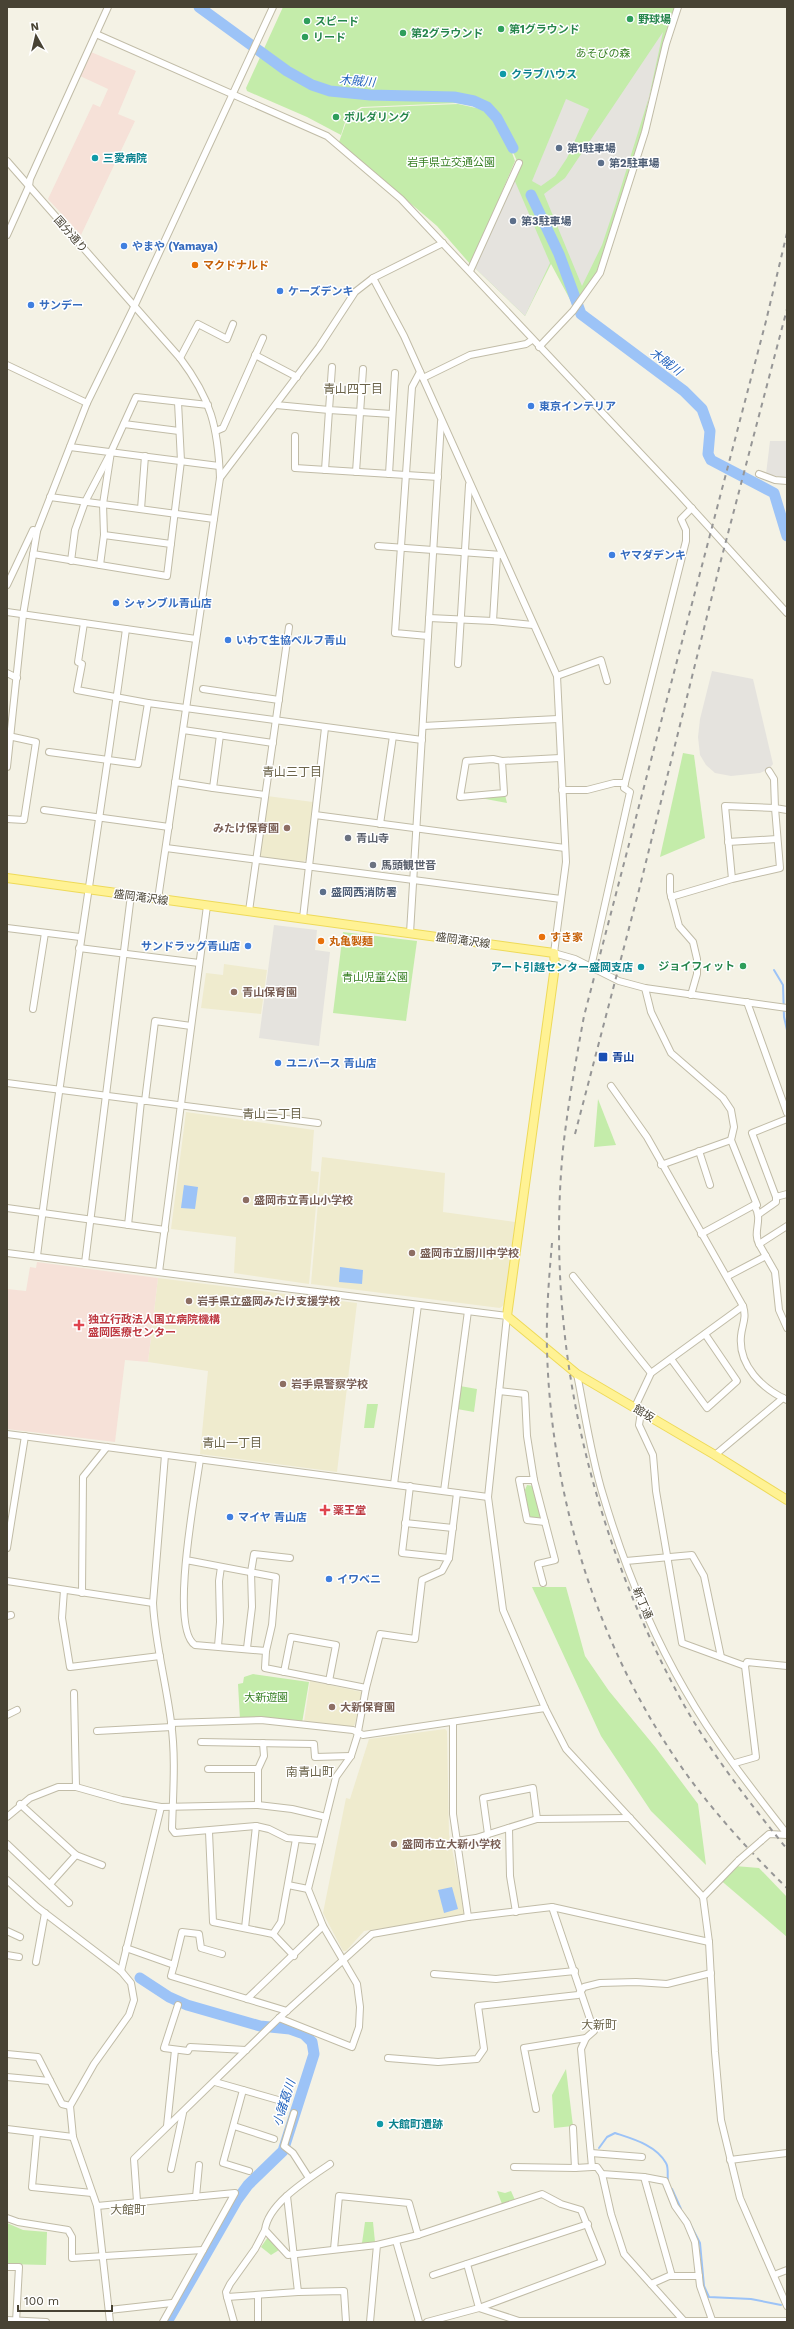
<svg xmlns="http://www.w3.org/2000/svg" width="794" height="2329" font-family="'Work Sans','Noto Sans JP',sans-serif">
	<rect width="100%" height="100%" fill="#f4f2e5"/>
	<g fill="#efebce">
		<polygon points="267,796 313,802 307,859 302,863 262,857 260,854"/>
		<polygon points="224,964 267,970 261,1014 201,1008 206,973 223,975"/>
		<polygon points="186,1112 314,1130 311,1171 319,1172 309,1284 234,1273 236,1237 171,1229"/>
		<polygon points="322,1157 445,1173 443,1212 515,1222 505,1304 500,1308 311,1284"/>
		<polygon points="158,1278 357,1303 337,1472 200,1454 208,1371 148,1362"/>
		<polygon points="310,1681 362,1692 355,1724 353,1727 304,1722"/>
		<polygon points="445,1729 447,1731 449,1834 465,1912 462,1916 364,1931 346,1951 343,1951 323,1913 346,1798 350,1799 369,1739"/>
	</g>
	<g fill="#f6e1d8">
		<polygon points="91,52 136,71 118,114 135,121 81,235 48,199 93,104 100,107 108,89 80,76"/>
		<polygon points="37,1262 158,1278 148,1362 125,1360 115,1442 7,1429 7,1289 26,1291 30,1267 36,1268"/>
	</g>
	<g fill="#c4ecaa">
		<polygon points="283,7 675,7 649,97 643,127 614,220 597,271 574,307 551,264 525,316 474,267 517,161 505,134 515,161 471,265 437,226 339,142 348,117 362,108 458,104 490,111 503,132 491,109 457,103 361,107 347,116 341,135 307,117 247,91 246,88"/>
		<polygon points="683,753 694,755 705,838 660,857"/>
		<polygon points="505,795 507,803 475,797"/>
		<polygon points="343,932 417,941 406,1021 333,1013"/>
		<polygon points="598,1099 616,1145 594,1147"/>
		<polygon points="460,1386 477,1389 474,1412 457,1409"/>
		<polygon points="367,1404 378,1404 374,1428 364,1428"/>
		<polygon points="527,1485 534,1486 543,1519 529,1518 525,1490"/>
		<polygon points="532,1587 566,1587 585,1656 609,1691 656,1748 698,1804 706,1865 651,1811 601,1736"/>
		<polygon points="253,1674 309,1682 302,1723 240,1719 238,1684 243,1683 244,1677"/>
		<polygon points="735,1866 759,1868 787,1897 787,1937 718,1878"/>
		<polygon points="566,2069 573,2126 554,2128 552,2095"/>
		<polygon points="497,2191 505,2193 511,2191 515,2200 502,2204"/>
		<polygon points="365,2222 373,2222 375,2242 362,2243"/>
		<polygon points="7,2223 23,2230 47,2232 46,2265 7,2264"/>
		<polygon points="268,2237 279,2250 271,2255 261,2247"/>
	</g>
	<g fill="#e5e3de">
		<polygon points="663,32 649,97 617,200 602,245 582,286 544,194 565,178"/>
		<polygon points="566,99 589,109 567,158 555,176 541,186 532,181"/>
		<polygon points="514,179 550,263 525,316 474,267"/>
		<polygon points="770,441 787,441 787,478 766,474"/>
		<polygon points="712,671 753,679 773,764 769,769 760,773 731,776 715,773 706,765 700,755 698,737 700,719"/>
		<polygon points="274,925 317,930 315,950 330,952 319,1046 259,1038"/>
	</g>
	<g fill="#9cc3f7">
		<polygon points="184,1185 198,1187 195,1209 181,1208"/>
		<polygon points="340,1267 363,1270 362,1284 339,1282"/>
		<polygon points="452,1887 458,1909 444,1913 438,1890"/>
	</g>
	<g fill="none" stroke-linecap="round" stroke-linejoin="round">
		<g stroke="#9cc3f7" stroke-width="2">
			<polyline points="774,970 783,985 784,1017 787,1030"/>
			<path d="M599,2148l8,-11 8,-4c18,6 41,12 51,30 3,5 1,13 2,19"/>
			<polyline points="672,2189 681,2209"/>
			<polyline points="687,2218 700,2243 704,2286 709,2297 751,2299 781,2305"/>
		</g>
		<g stroke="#9cc3f7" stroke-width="11">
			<polyline points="199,7 287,71 312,85 330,91 370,95 454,97 474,101 487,107 497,118 513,148"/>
			<polyline points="531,195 559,254 581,314 684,391 702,409 710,431 708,454 711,460 774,493 787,536"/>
			<polyline points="140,1978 169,1997 187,2005 260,2026 290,2029 304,2034 312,2042 314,2054 283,2151 248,2185 237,2200 167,2322"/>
		</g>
		<g stroke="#c1bca7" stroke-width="8">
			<g id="minor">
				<polyline points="96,34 327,136 401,199 677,492 787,613"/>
				<path d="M7,161l173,197c31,41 38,69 40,120l-62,421"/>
				<polyline points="7,235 29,186 30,179 108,7"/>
				<polyline points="470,271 519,163"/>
				<polyline points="373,278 404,336 557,676 566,862 554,953 575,959 619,981 645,988 787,1008"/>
				<polyline points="539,347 573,311 600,273 645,132 666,44 678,7"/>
				<polyline points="255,355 297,377"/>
				<polyline points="180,358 198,324 227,339 233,324"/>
				<polyline points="7,365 87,403"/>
				<polyline points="332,367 329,410 392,414"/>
				<polyline points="420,372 412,387 395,633 428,636"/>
				<polyline points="423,378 470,355 526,344 532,340"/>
				<polyline points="276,405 329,410 325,470"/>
				<polyline points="124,424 179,431"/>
				<polyline points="216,431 223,428 263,338"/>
				<polyline points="295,436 295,468 438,477"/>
				<polyline points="70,447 219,466"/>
				<polyline points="356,472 363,369"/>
				<polyline points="389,474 395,373"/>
				<polyline points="759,474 775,480 787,481"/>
				<polyline points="220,478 319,347 355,292 373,278 443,243"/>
				<polyline points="50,497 214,519"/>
				<polyline points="141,509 145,456"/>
				<polyline points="171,544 104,535 103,504 111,452 136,397 208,405"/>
				<polyline points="378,546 502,555"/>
				<polyline points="33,554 167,576 181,461 178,402"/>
				<polyline points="497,555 493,621 533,625"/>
				<polyline points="71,561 75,530 85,502 109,456"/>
				<polyline points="100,565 104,535"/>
				<polyline points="7,585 33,530 37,531"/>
				<polyline points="7,612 196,639"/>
				<polyline points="429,618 493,621"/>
				<polyline points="84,623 78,662 82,664 77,690 148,703"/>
				<polyline points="458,664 469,485"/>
				<polyline points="7,673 17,678"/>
				<polyline points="557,676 601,660 607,681"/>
				<polyline points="203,689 279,700"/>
				<polyline points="423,726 558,719"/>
				<polyline points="183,730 273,743"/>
				<polyline points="220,735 213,788 265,795"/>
				<polyline points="49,752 138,764 148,703 422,740"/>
				<polyline points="502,761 493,759 466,761 460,797 504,793 502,761 560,758"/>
				<polyline points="7,767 23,615 37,531 87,403 134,307 273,7"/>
				<polyline points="769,771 774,779 775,808 787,810"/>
				<polyline points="175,782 213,788"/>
				<polyline points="562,790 587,790 614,783 625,783"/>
				<polyline points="44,810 169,827"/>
				<polyline points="315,815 565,848"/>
				<polyline points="7,819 24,820 36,742 13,737"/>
				<polyline points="380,824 393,736"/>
				<polyline points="728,842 777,839"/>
				<polyline points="166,848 561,899"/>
				<polyline points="670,877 670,892 679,926 693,942 697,959 697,974 691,995"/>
				<polyline points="671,897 732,879 780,868 775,808 725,806 732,879"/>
				<polyline points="249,911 289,627"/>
				<polyline points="303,918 325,728"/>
				<polyline points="7,928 80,937"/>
				<polyline points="410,933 441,422"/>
				<polyline points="79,948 199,963"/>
				<polyline points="591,967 630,792 624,788 625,783 686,541 686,530 681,519 692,508"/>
				<path d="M645,988l6,24 20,41 52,45 8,12 3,17 -3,13 26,65h-3c10,15 -2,26 5,39"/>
				<polyline points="747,1002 787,1113"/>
				<polyline points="33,1009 45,933"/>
				<polyline points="7,1083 318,1123"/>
				<path d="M611,1086l36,51 96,169c4,12 -1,19 -2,30 -3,30 22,53 46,64"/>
				<polyline points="145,1101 155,1021 191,1026"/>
				<polyline points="787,1119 752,1133 776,1197 787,1194"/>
				<polyline points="699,1151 710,1185"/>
				<polyline points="661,1165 731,1140"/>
				<polyline points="7,1208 165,1230"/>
				<polyline points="759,1214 776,1202 776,1197"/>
				<polyline points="128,1225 141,1101"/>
				<polyline points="787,1226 759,1244 775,1272 779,1310 787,1328"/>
				<polyline points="701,1234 754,1205"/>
				<polyline points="7,1253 507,1316 488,1497 503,1610 545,1708 566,1749 703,1897 709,1942 715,2052 721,2120 740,2198 787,2306"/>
				<path d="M37,1256c26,-209 61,-418 89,-627"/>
				<polyline points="85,1263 131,895"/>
				<polyline points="159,1272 207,906"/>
				<polyline points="573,1276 651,1373"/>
				<polyline points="728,1276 766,1256"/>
				<polyline points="671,1359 707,1408 737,1381 705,1334"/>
				<path d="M577,1374c8,40 14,82 26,121 20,67 47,135 82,195 29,51 66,98 102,144"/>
				<polyline points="499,1391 525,1394 527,1436 534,1480 555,1560 538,1564 543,1583"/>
				<polyline points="635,1407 651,1373 743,1306"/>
				<polyline points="641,1412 639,1425 653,1455 656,1491 682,1643 745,1666 747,1662 787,1666"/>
				<polyline points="7,1434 488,1497"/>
				<path d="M165,1455l-12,148c2,40 13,79 18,119 5,35 2,71 1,107l3,4 81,-7 13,3 18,9 33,3"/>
				<polyline points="715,1455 783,1398"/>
				<polyline points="534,1480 519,1480 527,1520 545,1522"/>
				<polyline points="394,1484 418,1305"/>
				<polyline points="410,1486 402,1553 449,1558"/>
				<polyline points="444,1491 468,1311"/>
				<polyline points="405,1523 453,1528"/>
				<polyline points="7,1548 25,1436"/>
				<path d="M186,1560l90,17 -4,48 -6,26 -71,-6c-26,-17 1,-155 5,-186"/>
				<polyline points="626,1561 692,1555 704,1576 721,1657"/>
				<polyline points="7,1581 153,1603"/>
				<polyline points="64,1590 62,1618 70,1667 160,1656"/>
				<polyline points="82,1593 83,1477 107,1447"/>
				<polyline points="7,1616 11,1615"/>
				<polyline points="218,1646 220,1622 219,1581 221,1567"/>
				<polyline points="247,1648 252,1607 251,1572 254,1554 290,1558"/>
				<polyline points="266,1651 265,1668 366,1688"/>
				<polyline points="284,1672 291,1637 336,1645 329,1681"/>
				<polyline points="74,1693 76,1787"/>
				<polyline points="7,1715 17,1710"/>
				<polyline points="171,1723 261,1720 353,1730 363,1735 545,1708"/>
				<polyline points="453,1724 453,1814 468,1917"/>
				<polyline points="97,1731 172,1727"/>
				<polyline points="201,1742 314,1744 315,1757 351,1756"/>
				<polyline points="735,1763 756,1757 745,1666"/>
				<polyline points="208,1769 258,1769"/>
				<polyline points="20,1804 76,1855 102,1865"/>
				<polyline points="258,1805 258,1769 264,1756 263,1743"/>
				<polyline points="7,1817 30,1798 58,1787 76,1787 122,1800 161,1807 258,1805 292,1809 326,1817"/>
				<polyline points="509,1828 510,1876 516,1912"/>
				<polyline points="209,1832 213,1922 273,1934 294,1956"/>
				<polyline points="488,1834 483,1798 533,1788 537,1819"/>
				<polyline points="456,1841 476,1838 537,1819 630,1818"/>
				<polyline points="761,1841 769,1834 787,1835"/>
				<polyline points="7,1844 69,1903"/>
				<polyline points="7,1880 37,1907 121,1971 131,1983 134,2000 129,2015 94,2064 70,2106 73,2137 97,2206 110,2322"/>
				<polyline points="50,1884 76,1855"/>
				<polyline points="288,1885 308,1889"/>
				<polyline points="703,1897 739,1860"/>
				<polyline points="552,1907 594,2031 586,2038 581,2049 592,2167 597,2167 602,2174 644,2177 665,2181 675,2206 687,2223 695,2242 700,2286 712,2320"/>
				<polyline points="245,1928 256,1826"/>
				<polyline points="7,1931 20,1937"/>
				<polyline points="273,1934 281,1922 296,1839"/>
				<polyline points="126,1948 174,1965 182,1932 199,1934 201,1948 222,1954"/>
				<polyline points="7,1955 19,1957"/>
				<polyline points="36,1962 45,1913"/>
				<polyline points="174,1965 171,1976 287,2011"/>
				<polyline points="121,1971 161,1807"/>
				<polyline points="434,1974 496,1979 575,1971"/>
				<polyline points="247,1999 323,1926"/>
				<polyline points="178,2005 164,2048 188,2051 190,2047 246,2050"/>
				<polyline points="279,2018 352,2047 359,2027 360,2007 357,1984 323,1926 308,1889 336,1777 351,1756 357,1737 366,1688 380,1634 415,1639 422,1580 442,1571 449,1558 457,1493"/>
				<polyline points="7,2054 38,2057 62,2104 70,2106"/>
				<polyline points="388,2058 438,2062 477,2059 484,2049 478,2006 578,1995 584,1987 600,1983 636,1982 667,1984 711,1973"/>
				<polyline points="7,2077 50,2081"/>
				<polyline points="215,2082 285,2102"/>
				<polyline points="243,2090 223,2163 249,2171"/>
				<polyline points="536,2109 524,2048 586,2038"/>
				<polyline points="294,2113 284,2146 293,2153 309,2178"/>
				<polyline points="167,2126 175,2050"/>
				<polyline points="234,2126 274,2139"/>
				<polyline points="573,2128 575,2168 592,2167"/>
				<polyline points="7,2129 73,2137"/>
				<polyline points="37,2133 32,2187 92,2193"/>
				<polyline points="591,2153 642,2157"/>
				<polyline points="730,2160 787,2153"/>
				<path d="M330,2164c-20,14 -62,39 -65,66l23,25 89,-10"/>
				<polyline points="514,2167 575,2168"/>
				<polyline points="171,2169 183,2113"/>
				<polyline points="602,2174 611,2214 624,2254 684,2321"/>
				<polyline points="644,2177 672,2276"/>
				<polyline points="287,2196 298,2292 344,2291 346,2322"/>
				<polyline points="196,2197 199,2165"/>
				<polyline points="137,2201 134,2159 279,2018 372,1934 468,1917 552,1907 709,1942"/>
				<polyline points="97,2206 235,2193 163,2322"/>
				<polyline points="7,2218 18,2222 68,2230 72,2237 72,2258 203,2250"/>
				<polyline points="265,2230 255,2249 230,2284 226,2292 227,2297 298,2292"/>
				<polyline points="396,2241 419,2322"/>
				<polyline points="334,2249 339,2196 409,2203 418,2235"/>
				<polyline points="467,2264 479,2308"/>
				<polyline points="7,2267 19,2267 16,2322"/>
				<polyline points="433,2275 588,2224"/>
				<polyline points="774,2275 787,2270"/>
				<polyline points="651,2284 669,2276 699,2276"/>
				<polyline points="258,2295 258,2322"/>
				<polyline points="227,2297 234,2322"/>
				<polyline points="479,2308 519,2321 787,2321"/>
				<polyline points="109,2310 172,2303"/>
				<polyline points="7,2320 46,2322"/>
				<polyline points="370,2322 377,2245 418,2235 542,2194 561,2204 581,2210 602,2262 479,2308 427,2322"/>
			</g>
		</g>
		<g stroke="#eeda59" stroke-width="10">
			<polyline id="major" points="7,878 554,953 555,966 507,1316 577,1374 715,1455 787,1500"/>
		</g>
		<use href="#minor" stroke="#fff" stroke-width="6"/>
		<use href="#major" stroke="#fff294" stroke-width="8"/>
		<g stroke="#969696" stroke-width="2" stroke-dasharray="5 5" stroke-linecap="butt">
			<path d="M787,233l-21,88 -182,695c-8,44 -16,88 -21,133 -18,189 26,380 116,547 30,55 69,105 108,153"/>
			<polyline points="575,1134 639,890 721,560 787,309"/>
			<path d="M552,1243c-3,35 -6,71 -5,107 4,151 53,306 143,429 29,39 62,75 97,109"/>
		</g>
		<g stroke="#c1bca7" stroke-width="8" stroke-linecap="butt">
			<polyline id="minor-bridge" points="739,1860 761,1841"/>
		</g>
		<use href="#minor-bridge" stroke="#fff" stroke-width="6"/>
	</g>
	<g fill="#2e9e5b" stroke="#fff" stroke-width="1.5">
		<circle cx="630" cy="19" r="4"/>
		<circle cx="307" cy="21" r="4"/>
		<circle cx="501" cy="29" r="4"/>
		<circle cx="403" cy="33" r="4"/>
		<circle cx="305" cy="37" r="4"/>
		<circle cx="336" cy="117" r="4"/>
		<circle cx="743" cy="966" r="4"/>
	</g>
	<g fill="#0f9aa8" stroke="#fff" stroke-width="1.5">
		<circle cx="503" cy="74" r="4"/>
		<circle cx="95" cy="158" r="4"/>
		<circle cx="641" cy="967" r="4"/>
		<circle cx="380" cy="2124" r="4"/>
	</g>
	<g fill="#5c6f8a" stroke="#fff" stroke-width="1.5">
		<circle cx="559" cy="148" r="4"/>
		<circle cx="601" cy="163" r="4"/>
		<circle cx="513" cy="221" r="4"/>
		<circle cx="323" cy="892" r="4"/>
	</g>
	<g fill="#3f7fe0" stroke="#fff" stroke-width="1.5">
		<circle cx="124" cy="246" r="4"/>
		<circle cx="280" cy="291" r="4"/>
		<circle cx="31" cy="305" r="4"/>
		<circle cx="531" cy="406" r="4"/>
		<circle cx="612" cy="555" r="4"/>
		<circle cx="116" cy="603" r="4"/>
		<circle cx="228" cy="640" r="4"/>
		<circle cx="248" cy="946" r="4"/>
		<circle cx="278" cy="1063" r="4"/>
		<circle cx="230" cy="1517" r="4"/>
		<circle cx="329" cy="1579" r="4"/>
	</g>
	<g fill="#e8710a" stroke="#fff" stroke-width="1.5">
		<circle cx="195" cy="265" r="4"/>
		<circle cx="542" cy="937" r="4"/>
		<circle cx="321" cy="941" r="4"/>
	</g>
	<g fill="#8d6e63" stroke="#fff" stroke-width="1.5">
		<circle cx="287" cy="828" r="4"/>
		<circle cx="234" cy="992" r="4"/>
		<circle cx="246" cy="1200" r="4"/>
		<circle cx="412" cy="1253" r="4"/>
		<circle cx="189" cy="1301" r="4"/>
		<circle cx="283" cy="1384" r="4"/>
		<circle cx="332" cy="1707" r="4"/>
		<circle cx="394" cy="1844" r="4"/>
	</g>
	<g fill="#6b7280" stroke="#fff" stroke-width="1.5">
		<circle cx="348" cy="838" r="4"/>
		<circle cx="373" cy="865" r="4"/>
	</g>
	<rect fill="#1a4fb4" stroke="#fff" stroke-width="1.5" x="598" y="1052" width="10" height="10" rx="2"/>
	<g fill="#e0444e" stroke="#fff" stroke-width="1.5">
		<path d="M77 1319h4v4h4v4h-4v4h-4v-4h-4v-4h4z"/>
		<path d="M323 1504h4v4h4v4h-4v4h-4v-4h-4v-4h4z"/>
	</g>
	<g text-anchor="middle" stroke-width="3" stroke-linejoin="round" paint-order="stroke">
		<g font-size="11" font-weight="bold" fill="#27864d" stroke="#fff" text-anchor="start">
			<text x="638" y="23">野球場</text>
			<text x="315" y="25">スピード</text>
			<text x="509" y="33">第1グラウンド</text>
			<text x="411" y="37">第2グラウンド</text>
			<text x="313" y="41">リード</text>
			<text x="344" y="121">ボルダリング</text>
			<text x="735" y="970" text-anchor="end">ジョイフィット</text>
		</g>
		<g font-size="11" fill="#367f22" stroke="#fff">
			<text x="603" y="57">あそびの森</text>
			<text x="451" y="166">岩手県立交通公園</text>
			<text x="375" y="981">青山児童公園</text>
			<text x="266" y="1701">大新遊園</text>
		</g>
		<g font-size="11" font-weight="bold" fill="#0d838f" stroke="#fff" text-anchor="start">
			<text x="511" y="78">クラブハウス</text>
			<text x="103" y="162">三愛病院</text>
			<text x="633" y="971" text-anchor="end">アート引越センター盛岡支店</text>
			<text x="388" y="2128">大館町遺跡</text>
		</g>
		<g font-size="11" font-weight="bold" fill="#4e5e75" stroke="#fff" text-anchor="start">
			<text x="567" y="152">第1駐車場</text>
			<text x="609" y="167">第2駐車場</text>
			<text x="521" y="225">第3駐車場</text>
			<text x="331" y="896">盛岡西消防署</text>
		</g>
		<g font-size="11" fill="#484334" stroke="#fff">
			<text transform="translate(71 234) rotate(49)" y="4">国分通り</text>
			<text transform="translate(141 897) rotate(8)" y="4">盛岡滝沢線</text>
			<text transform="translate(463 940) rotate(8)" y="4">盛岡滝沢線</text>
			<text transform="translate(644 1413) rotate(31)" y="4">館坂</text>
			<text transform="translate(643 1603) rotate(67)" y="4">新丁通</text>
		</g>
		<g font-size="11" font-weight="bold" fill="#366cbe" stroke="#fff" text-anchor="start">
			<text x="132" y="250">やまや (Yamaya)</text>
			<text x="288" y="295">ケーズデンキ</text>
			<text x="39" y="309">サンデー</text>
			<text x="539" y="410">東京インテリア</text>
			<text x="620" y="559">ヤマダデンキ</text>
			<text x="124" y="607">シャンブル青山店</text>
			<text x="236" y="644">いわて生協ベルフ青山</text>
			<text x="240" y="950" text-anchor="end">サンドラッグ青山店</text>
			<text x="286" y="1067">ユニバース 青山店</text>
			<text x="238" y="1521">マイヤ 青山店</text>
			<text x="337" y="1583">イワベニ</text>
		</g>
		<g font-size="11" font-weight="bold" fill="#c56008" stroke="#fff" text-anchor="start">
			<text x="203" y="269">マクドナルド</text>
			<text x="550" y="941">すき家</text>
			<text x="329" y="945">丸亀製麺</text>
		</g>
		<g font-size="11" font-weight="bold" fill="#785e54" stroke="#fff" text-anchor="start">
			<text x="279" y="832" text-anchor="end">みたけ保育園</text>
			<text x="242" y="996">青山保育園</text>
			<text x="254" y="1204">盛岡市立青山小学校</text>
			<text x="420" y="1257">盛岡市立厨川中学校</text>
			<text x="197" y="1305">岩手県立盛岡みたけ支援学校</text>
			<text x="291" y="1388">岩手県警察学校</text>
			<text x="340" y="1711">大新保育園</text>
			<text x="402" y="1848">盛岡市立大新小学校</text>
		</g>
		<g font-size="11" font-weight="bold" fill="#5b616d" stroke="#fff" text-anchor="start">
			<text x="356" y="842">青山寺</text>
			<text x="381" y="869">馬頭観世音</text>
		</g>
		<g font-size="11" font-weight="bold" fill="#164399" stroke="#fff" text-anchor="start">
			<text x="612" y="1061">青山</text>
		</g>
		<g font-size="11" font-weight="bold" fill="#be3a42" stroke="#fff" text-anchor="start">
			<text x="88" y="1323">独立行政法人国立病院機構<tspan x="88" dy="13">盛岡医療センター</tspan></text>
			<text x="333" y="1514">薬王堂</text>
		</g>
		<g font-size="12" font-style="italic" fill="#2363bd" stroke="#fff">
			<text transform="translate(357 81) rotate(5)" y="4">木賊川</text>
			<text transform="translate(666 362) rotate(37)" y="4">木賊川</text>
			<text transform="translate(284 2103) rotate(-72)" y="4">小諸葛川</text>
		</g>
		<g font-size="12" fill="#6b644a" stroke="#fff">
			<text x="353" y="393">青山四丁目</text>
			<text x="292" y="776">青山三丁目</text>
			<text x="272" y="1118">青山二丁目</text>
			<text x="232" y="1447">青山一丁目</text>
			<text x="310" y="1776">南青山町</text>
			<text x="599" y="2029">大新町</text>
			<text x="128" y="2214">大館町</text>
		</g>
	</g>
	<rect width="794" height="2329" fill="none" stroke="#484334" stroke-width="16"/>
	<g transform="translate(36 36) rotate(352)" stroke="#ffffff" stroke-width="3" paint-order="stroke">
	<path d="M0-3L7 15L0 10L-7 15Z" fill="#484334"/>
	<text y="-6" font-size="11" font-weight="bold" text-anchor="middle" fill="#484334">N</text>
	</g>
	<path d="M18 2305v6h94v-6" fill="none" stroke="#484334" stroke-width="2"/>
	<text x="24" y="2305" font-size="12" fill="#484334" stroke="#ffffff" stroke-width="3" paint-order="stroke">100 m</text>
</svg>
